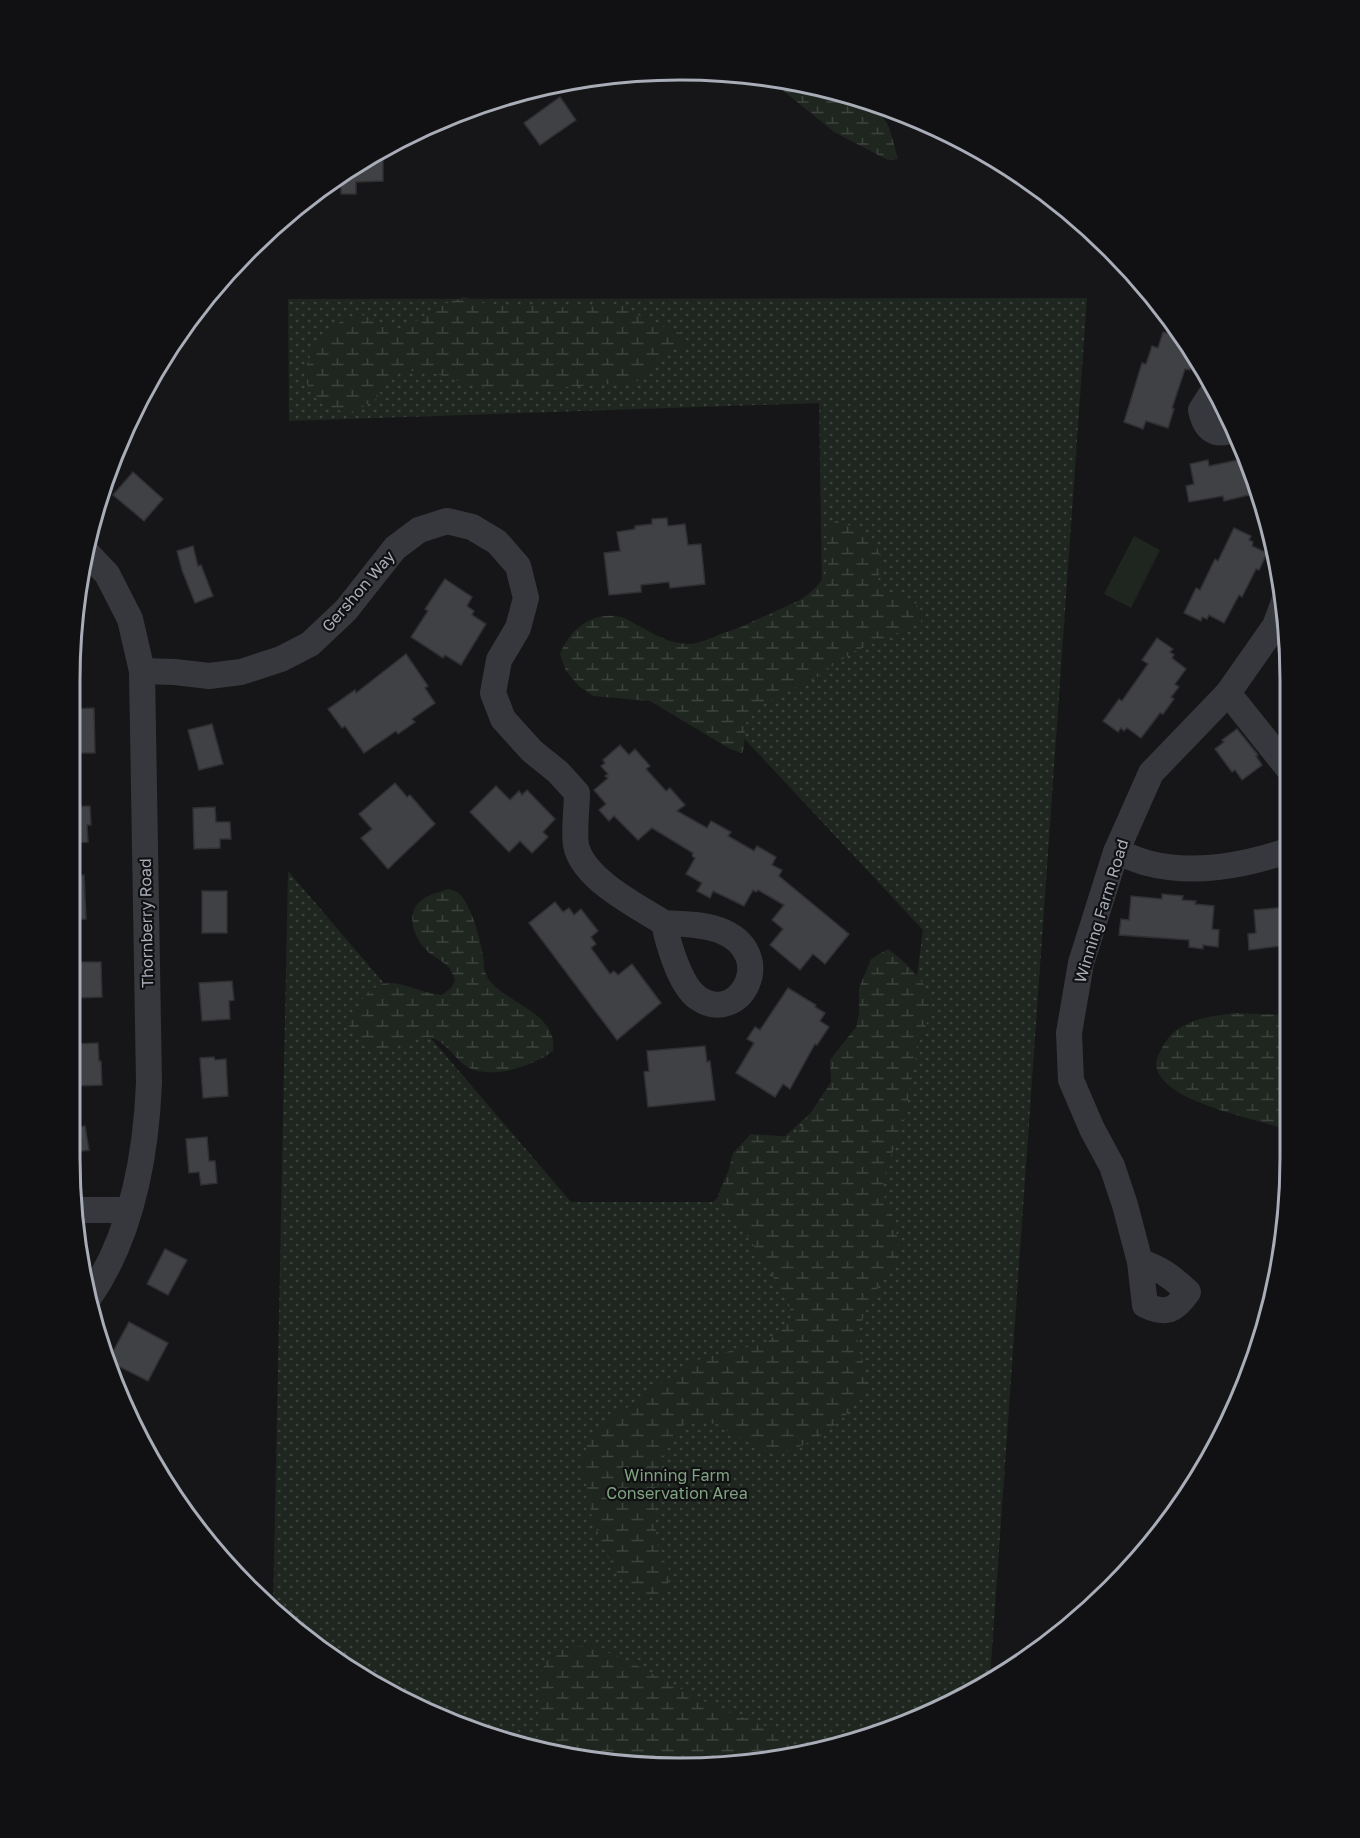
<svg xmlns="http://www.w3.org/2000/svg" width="1360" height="1838" font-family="'Golos Text',sans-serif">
	<defs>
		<pattern id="green-dots" width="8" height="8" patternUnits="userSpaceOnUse" patternTransform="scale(1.5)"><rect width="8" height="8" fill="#1e261f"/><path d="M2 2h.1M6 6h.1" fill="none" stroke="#3c433d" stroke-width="1.8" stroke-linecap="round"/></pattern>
		<pattern id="wetland-marsh" width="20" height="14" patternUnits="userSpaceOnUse" patternTransform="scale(1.5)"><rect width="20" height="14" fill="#1e261f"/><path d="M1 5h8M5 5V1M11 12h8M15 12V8" fill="none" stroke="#3c433d"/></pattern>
	</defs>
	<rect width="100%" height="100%" fill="#161618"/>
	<polygon fill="url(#green-dots)" points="1087,298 990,1678 914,1722 759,1764 680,1769 561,1757 410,1706 277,1617 273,1612 288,871 571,1202 713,1202 911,1021 923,930 670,659 822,590 819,403 289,421 288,299"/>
	<g fill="url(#wetland-marsh)">
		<polygon points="764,75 873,101 889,127 898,159 888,160 834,132"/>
		<polygon points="464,297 487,304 559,307 625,306 646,320 681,333 686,339 684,345 661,354 637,382 513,391 478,387 437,374 412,371 391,374 376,399 352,413 333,409 321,403 309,390 304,373 311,353 323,339 342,320 360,314 397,329 407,327 439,306"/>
		<path d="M836,520c9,6 22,6 30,12 8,6 14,20 15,30 0,11 -5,15 -1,27l32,11 10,11 -1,12 -68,29 -39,27 -37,17 -23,15 -9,14 -1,22 -2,6 -12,-4 -80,-48 -57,-5 -14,-10 -13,-15 -6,-17c10,-25 32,-43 61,-37 5,1 11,5 16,8 18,9 30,18 51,19 11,0 25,-7 35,-11 32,-10 91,-29 104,-63 4,-12 0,-24 -1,-36z"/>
		<path d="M448,889c3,1 7,2 9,3 13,8 24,49 26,64 1,5 0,13 3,18 11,28 73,36 67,77 -21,16 -68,32 -91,12 -10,-9 -21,-26 -36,-26 -6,0 -13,3 -18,5 -29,10 -40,12 -59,-14 3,-19 21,-46 42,-45 18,1 33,11 51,12l9,-7 4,-8c-6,-19 -16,-18 -29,-30 -13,-13 -21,-38 -4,-50 7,-6 18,-8 26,-11z"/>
		<path d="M888,949c16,12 42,34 43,56 1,11 -8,25 -11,35 -7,26 -10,53 -16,80 -5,20 -16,39 -20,60 -4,26 15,44 14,65 0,17 -13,31 -21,44 -8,14 -14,27 -18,42 -6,19 12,37 6,57 -5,16 -23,31 -35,41 -12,10 -42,26 -58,23 -30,-6 -74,-56 -99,-16 -16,25 -21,80 -15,110 4,22 20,18 7,45l-9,4 -13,-1 -16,-8 -8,-10 -10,-17 -17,-40 -6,-39 -4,-11 2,-15 7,-19 10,-11 43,-27 20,-16 38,-23 66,-16 24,-26 -4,-15 -45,-72 -20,-23 -5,-11 11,-26 4,-16 18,-19 44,3 36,-55 -1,-22 26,-33 3,-14v-25l12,-29z"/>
		<path d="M1234,1013l54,2 1,116c-29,-13 -128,-27 -133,-66 0,-5 3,-12 6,-17 14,-28 44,-31 72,-35z"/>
		<path d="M592,1645l44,20 79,42 58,22 30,23 -44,12 -79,5 -119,-12 -29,-9c8,-11 7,-19 7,-31 -1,-21 -3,-57 21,-67 9,-4 22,-4 32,-5z"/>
	</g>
	<polygon fill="#1e261f" points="1134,536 1160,550 1131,608 1104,594"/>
	<g fill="#404145" stroke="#303034" stroke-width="1.5">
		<polygon points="560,97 576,120 540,145 524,123"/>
		<polygon points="368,158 383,158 383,181 356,182 356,194 341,194 341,182 329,182"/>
		<polygon points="1163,332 1177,336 1175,344 1188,348 1194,358 1190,370 1185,369 1172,408 1174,409 1168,428 1146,421 1143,429 1124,422 1142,363 1146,364 1152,346 1158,348"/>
		<polygon points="1248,458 1257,493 1224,501 1223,496 1189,502 1186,486 1194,484 1190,464 1208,460 1209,466"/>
		<polygon points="133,472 163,499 144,521 113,495"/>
		<polygon points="667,518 668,526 685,524 688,545 701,544 705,584 670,588 669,582 641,585 641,592 609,595 604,553 620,551 617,532 635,529 635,526 652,524 652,519"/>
		<polygon points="1234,528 1251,536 1249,540 1253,542 1252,546 1267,553 1259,570 1256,569 1242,597 1239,595 1224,623 1209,615 1207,619 1202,617 1201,621 1184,613 1196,588 1200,590 1215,559 1218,561"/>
		<polygon points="193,546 198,566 201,565 213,596 195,603 182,570 177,551"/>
		<polygon points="445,579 472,597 467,606 474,611 472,615 486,624 461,665 445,655 443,658 411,637 428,611 425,609"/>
		<polygon points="1157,638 1173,649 1170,652 1174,655 1172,658 1186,669 1175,684 1179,687 1171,697 1174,699 1163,714 1160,713 1141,738 1127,728 1124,731 1121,728 1118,732 1103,721 1119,699 1122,701 1148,664 1142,660"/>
		<polygon points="406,654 428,686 425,688 435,703 412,719 415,722 398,734 396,731 364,753 345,726 342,728 328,709 355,690 356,693"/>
		<polygon points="94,708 95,753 69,753 69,709"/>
		<polygon points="212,724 223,764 199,770 188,730"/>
		<polygon points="1237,729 1258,755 1256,756 1262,765 1242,780 1235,770 1232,772 1215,749 1224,742 1222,740"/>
		<polygon points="620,745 629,755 635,749 650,766 646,769 666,791 670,788 685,805 677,811 707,828 711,821 731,832 728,836 754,851 757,846 776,857 772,865 782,870 779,876 849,934 825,964 813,954 800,970 770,945 783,929 772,920 784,905 758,890 756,892 753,890 744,906 713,891 710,898 697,891 702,883 686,874 695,858 692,856 693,853 652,828 638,840 614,816 609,821 599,810 606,804 594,790 608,778 605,776 608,774 601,766 605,763 603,760"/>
		<polygon points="395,783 407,797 410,795 435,824 388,869 361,838 372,829 359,814"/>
		<polygon points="496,786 510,800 519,791 522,795 527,790 555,819 543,832 548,837 532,853 520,841 509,852 470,812"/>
		<polygon points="90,806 91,825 87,825 88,842 69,843 69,807"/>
		<polygon points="215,807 216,822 230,822 231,839 220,839 220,848 194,849 193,808"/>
		<polygon points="84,875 86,919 69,920 69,876"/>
		<rect x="202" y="891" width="25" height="42"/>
		<polygon points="1162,894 1183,896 1182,900 1196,901 1195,904 1214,906 1212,929 1219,930 1218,947 1203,945 1203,949 1189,947 1189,940 1119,935 1121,919 1129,920 1131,896 1162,899"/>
		<polygon points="555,902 563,912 569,908 574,915 581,909 598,931 591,937 596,944 591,948 610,974 614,971 618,975 632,964 661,1003 617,1040 529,923"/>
		<polygon points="1288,907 1288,945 1249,950 1248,934 1256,933 1254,910"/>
		<polygon points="76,962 101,962 102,997 77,998"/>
		<polygon points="232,981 234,1000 229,1001 230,1019 202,1021 199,983"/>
		<polygon points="788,988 816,1005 815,1007 825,1013 820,1021 829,1027 817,1045 815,1044 790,1089 783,1084 775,1097 736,1073 754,1043 747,1039 755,1027 760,1030"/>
		<polygon points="98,1043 99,1061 101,1061 102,1085 76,1086 75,1044"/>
		<polygon points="705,1046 707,1062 710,1061 715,1100 648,1107 644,1072 649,1071 647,1051"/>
		<polygon points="214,1057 215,1060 226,1059 228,1096 203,1098 200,1058"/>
		<polygon points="85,1126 89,1150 69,1153 69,1128"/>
		<polygon points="207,1137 209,1161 215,1161 217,1183 201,1185 199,1172 189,1173 186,1139"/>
		<polygon points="165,1249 187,1260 168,1295 147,1284"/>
		<polygon points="129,1322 168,1343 148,1381 108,1361"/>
	</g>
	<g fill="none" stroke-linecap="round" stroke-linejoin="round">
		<g stroke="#37383d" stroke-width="26">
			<path d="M1215,394l-5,2 -9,14c4,19 14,28 34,19"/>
			<path d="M86,552l21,22 23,45 12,52 7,412c-3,73 -18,155 -61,216"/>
			<path d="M142,671l33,1 34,4 32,-4 40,-13 29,-15 36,-34 49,-62 24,-18 28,-9 25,6 25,15 21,24 8,32 -8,30 -19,32 -6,33 10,26 29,32 26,21 19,21c0,13 -4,45 0,56 10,32 60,57 87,74 4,20 16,63 34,75 42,29 82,-45 21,-68 -18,-6 -36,-6 -55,-7"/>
			<polyline points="1228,693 1287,767"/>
			<path d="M1116,852c10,3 20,8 31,11 47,12 95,3 140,-12"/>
			<polyline points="76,1210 129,1210"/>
			<path d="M1140,1262c19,5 33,16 48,30 -13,19 -22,23 -43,13l-5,-43 -15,-57 -13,-39 -20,-37 -21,-49 -2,-47 12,-70 35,-111 35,-79 77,-80 47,-67 10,-27"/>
		</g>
	</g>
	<g text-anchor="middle" stroke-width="4.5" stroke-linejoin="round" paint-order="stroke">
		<g font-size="16" fill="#a8adb8" stroke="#111113">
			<text transform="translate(358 591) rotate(-49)" y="6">Gershon Way</text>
			<text transform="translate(1101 911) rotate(-73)" y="6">Winning Farm Road</text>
			<text transform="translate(146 923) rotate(-91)" y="6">Thornberry Road</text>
		</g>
		<g font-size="16" fill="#7fa381" stroke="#111113">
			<text x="677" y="1481">Winning Farm<tspan x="677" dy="18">Conservation Area</tspan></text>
		</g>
	</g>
	<path d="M0 0H1360V1838H0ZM680 80H680A600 600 0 0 1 1280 680V1158A600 600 0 0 1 680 1758H680A600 600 0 0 1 80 1158V680A600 600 0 0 1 680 80Z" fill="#111113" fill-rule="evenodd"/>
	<path fill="none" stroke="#a8adb8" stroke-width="3" d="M680 80H680A600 600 0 0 1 1280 680V1158A600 600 0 0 1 680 1758H680A600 600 0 0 1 80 1158V680A600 600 0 0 1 680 80Z"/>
</svg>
